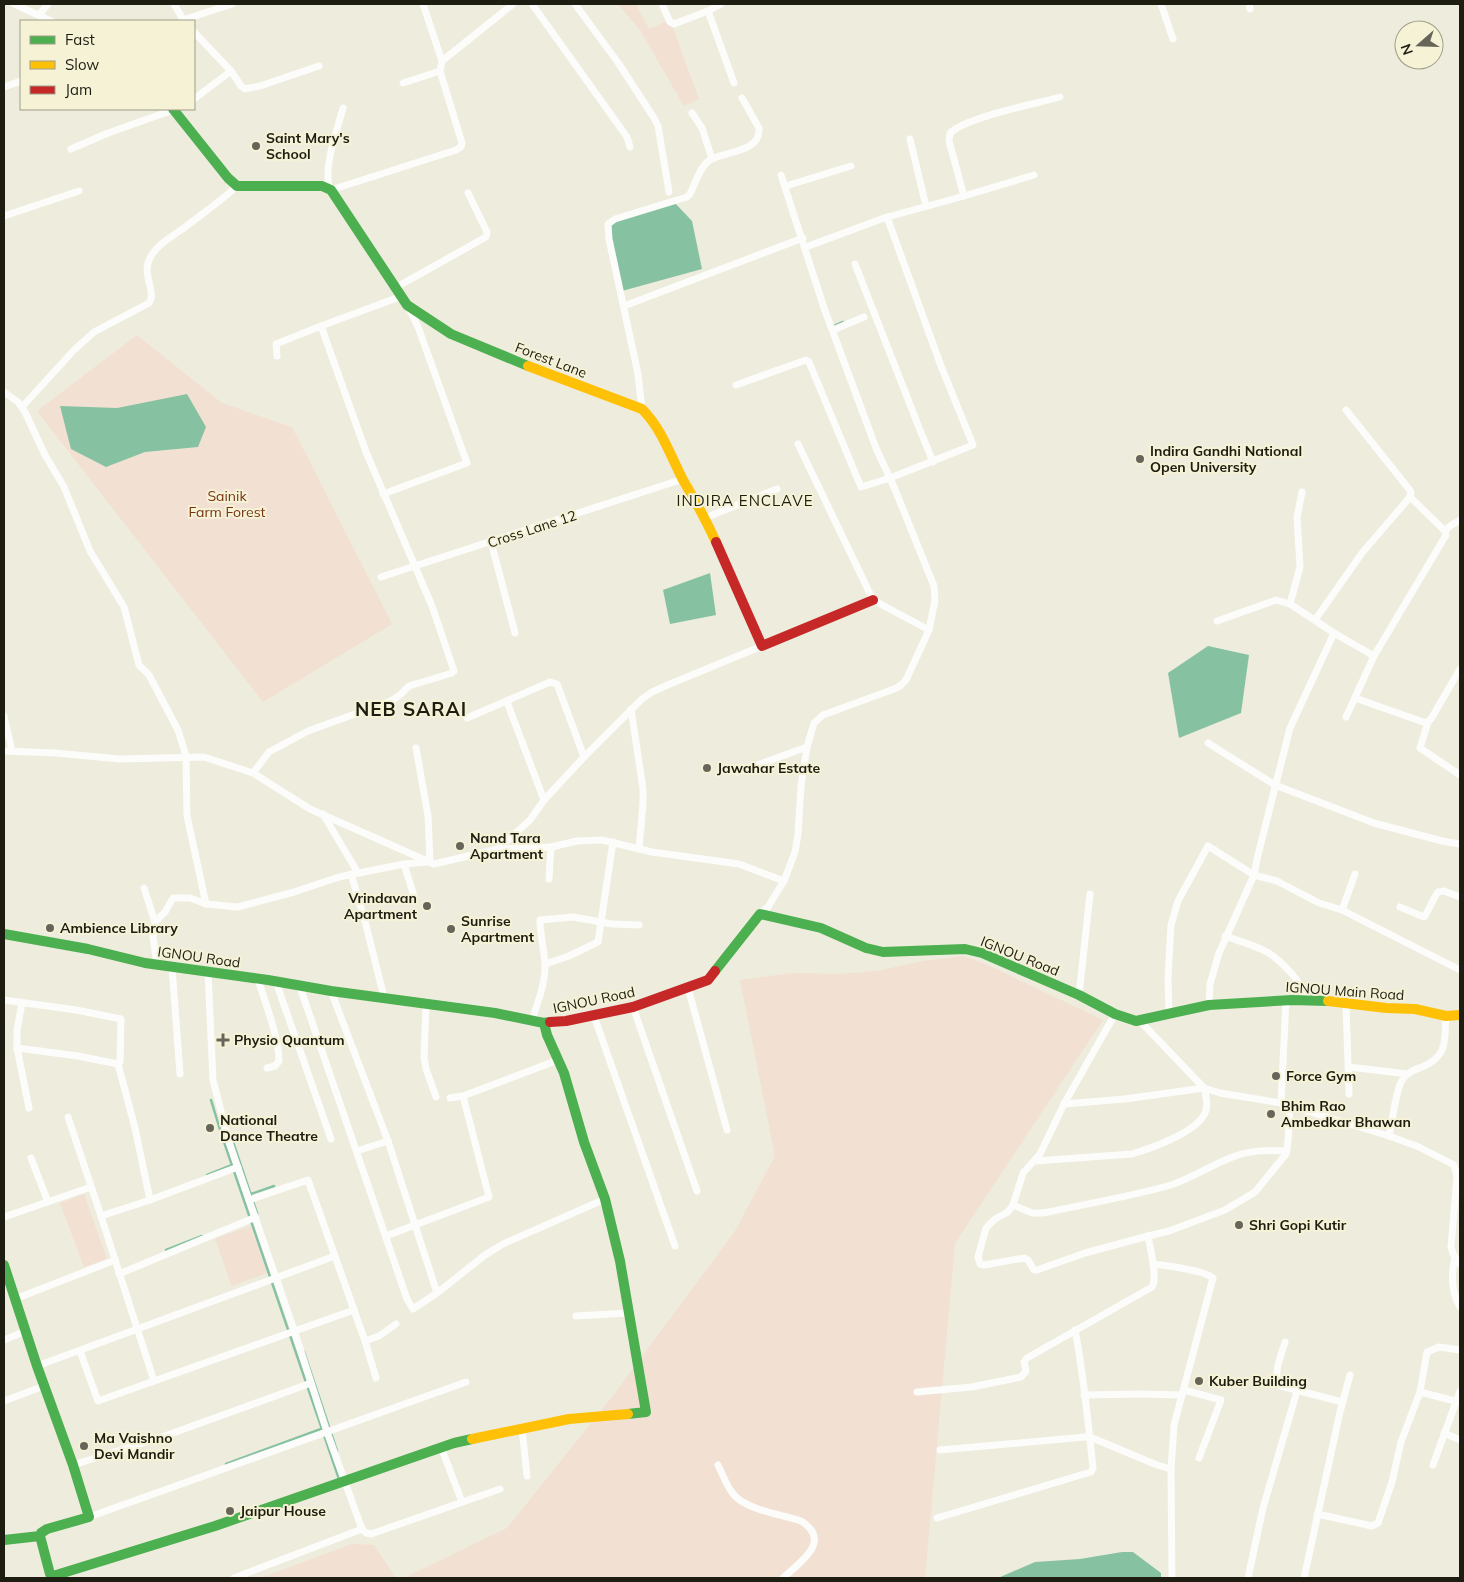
<svg xmlns="http://www.w3.org/2000/svg" width="1464" height="1582" font-family="Mulish,sans-serif">
	<rect width="100%" height="100%" fill="#eeecdd"/>
	<g fill="#f2e0d3">
		<polygon points="618,4 636,4 649,29 667,21 671,23 699,99 684,106 640,30"/>
		<polygon points="137,335 222,403 292,427 392,624 263,702 37,411"/>
		<polygon points="964,956 990,966 1103,1020 955,1243 925,1578 404,1578 507,1528 612,1397 735,1231 775,1156 740,980 793,973 839,974 877,971 923,961"/>
		<polygon points="84,1194 107,1259 84,1267 60,1203"/>
		<polygon points="250,1226 267,1273 232,1286 215,1239"/>
		<polygon points="352,1544 374,1545 396,1578 261,1578"/>
	</g>
	<g fill="#86c2a2">
		<polygon points="672,200 692,221 702,269 622,291 606,222"/>
		<polygon points="187,394 206,427 198,447 145,452 106,467 71,449 60,406 117,408"/>
		<polygon points="710,573 716,615 670,624 663,590"/>
		<polygon points="1208,646 1249,655 1241,713 1179,738 1168,673"/>
		<polygon points="1122,1552 1133,1552 1161,1573 1161,1578 998,1578 1035,1562 1080,1559"/>
	</g>
	<g fill="none" stroke-linecap="round" stroke-linejoin="round">
		<g stroke="#86c2a2" stroke-width="2.5">
			<polyline points="835,328 834,326 843,322"/>
			<polyline points="211,1100 222,1136 339,1479"/>
			<polyline points="231,1136 258,1216"/>
			<polyline points="207,1175 232,1165"/>
			<polyline points="251,1194 274,1186"/>
			<polyline points="166,1250 202,1236"/>
			<polyline points="304,1352 337,1451"/>
			<polyline points="226,1464 321,1429"/>
		</g>
		<g stroke="#fcfcfa" stroke-width="7">
			<polyline points="14,4 51,21"/>
			<polyline points="174,4 184,21"/>
			<polyline points="423,4 442,61"/>
			<polyline points="532,4 627,137 630,147"/>
			<polyline points="575,4 619,64 654,118 658,126 669,192"/>
			<polyline points="662,4 670,22 674,24 708,11 721,4"/>
			<polyline points="1161,4 1173,39"/>
			<polyline points="1249,4 1250,9"/>
			<polyline points="708,11 734,83"/>
			<polyline points="39,15 48,4"/>
			<polyline points="183,20 232,4"/>
			<polyline points="194,32 231,71 241,86 245,89 260,86 319,66"/>
			<polyline points="403,83 440,71"/>
			<polyline points="4,87 21,81"/>
			<polyline points="194,99 231,71"/>
			<polyline points="692,113 702,128 712,159"/>
			<polyline points="910,139 926,206"/>
			<polyline points="71,149 108,133 176,109"/>
			<polyline points="786,186 851,166"/>
			<path d="M329,187c-5,-23 8,-56 14,-79"/>
			<polyline points="331,190 456,150 461,147 462,143 440,71 442,61 513,4"/>
			<path d="M964,196l-15,-55 1,-8c17,-16 85,-29 110,-36"/>
			<polyline points="4,216 79,191"/>
			<polyline points="806,247 884,218 964,196 1034,175"/>
			<polyline points="855,264 920,430 933,462"/>
			<polyline points="395,288 486,237 487,232 468,193"/>
			<polyline points="624,306 803,238"/>
			<polyline points="833,330 864,317"/>
			<polyline points="277,356 276,344 321,326"/>
			<polyline points="736,385 806,360 809,362 861,487 890,478 973,445 941,366 887,217"/>
			<polyline points="4,392 18,402 25,412 45,455 64,487 90,551 124,607 139,665 149,675 178,730 186,756 187,816 206,904"/>
			<path d="M22,407l52,-57 20,-18 55,-29c8,-11 -8,-29 1,-45 7,-14 22,-21 35,-31 17,-13 36,-26 52,-41"/>
			<path d="M642,409l-4,-35 -29,-135 -1,-15 7,-5 72,-22 3,-3c5,-10 10,-28 20,-34 14,-9 51,-7 49,-32l-17,-30"/>
			<polyline points="1346,410 1409,489 1411,492 1410,497 1445,531 1446,535 1374,656 1346,717"/>
			<polyline points="798,444 873,600 929,630"/>
			<polyline points="383,494 467,463 418,327 408,306"/>
			<polyline points="705,518 777,489"/>
			<polyline points="1445,531 1450,526 1460,520"/>
			<polyline points="491,542 515,633"/>
			<polyline points="381,577 683,479"/>
			<polyline points="1290,604 1300,567 1297,517 1302,492"/>
			<polyline points="1315,620 1362,553 1410,497"/>
			<polyline points="1217,621 1276,600 1290,604 1334,633 1374,656"/>
			<polyline points="1355,698 1426,723 1431,719 1460,669"/>
			<polyline points="507,702 544,800"/>
			<polyline points="631,709 643,789 643,804 639,849"/>
			<polyline points="4,716 12,751"/>
			<polyline points="467,718 550,682 557,684 584,757"/>
			<polyline points="1428,722 1420,748 1460,775"/>
			<polyline points="1208,743 1275,785 1374,823 1442,841 1460,844"/>
			<polyline points="416,748 428,816 430,862"/>
			<polyline points="4,751 55,753 120,759 204,757 253,773 310,809 434,864 498,849 551,847 577,841 602,840 652,852 739,864 784,881"/>
			<polyline points="738,772 807,747"/>
			<polyline points="253,773 269,752 308,731 391,701 400,695 409,686 452,673 454,671 432,606 366,452 321,326 402,296"/>
			<polyline points="323,814 358,873"/>
			<polyline points="498,849 530,820 544,800 584,757 642,699 652,692 670,684 762,646"/>
			<polyline points="404,864 414,896"/>
			<polyline points="351,874 365,921 384,997"/>
			<polyline points="549,879 551,847"/>
			<polyline points="144,888 155,922"/>
			<path d="M1400,907l24,10c6,-8 8,-17 14,-25l6,-1 16,6"/>
			<polyline points="1342,910 1355,874"/>
			<polyline points="760,914 768,907 784,881 795,852 798,834 801,786 807,747 814,723 823,715 894,689 900,686 906,680 929,630 935,600 934,586 894,487 876,448 824,308 781,175"/>
			<path d="M1225,936c14,5 29,9 42,16 15,9 36,31 40,48"/>
			<polyline points="545,964 569,956 598,942 613,842"/>
			<polyline points="157,965 153,937 155,922 165,912 173,898 190,898 206,904 238,907 294,892 339,877 404,864 427,862"/>
			<polyline points="172,967 180,1074"/>
			<polyline points="208,972 213,1080 229,1142 294,1330 327,1432 362,1529 366,1533 371,1534 500,1489"/>
			<path d="M258,979c7,24 21,58 21,82l-4,5 -8,2"/>
			<polyline points="276,982 331,1139"/>
			<polyline points="300,987 407,1299 413,1309 437,1293 485,1255 503,1244 605,1199"/>
			<polyline points="688,988 727,1130"/>
			<polyline points="331,991 388,1141 437,1293"/>
			<polyline points="1079,995 1090,894"/>
			<polyline points="4,1000 76,1010 121,1019 120,1062 118,1064 135,1128 150,1200"/>
			<polyline points="22,1003 17,1030 17,1048 78,1056 118,1064"/>
			<polyline points="426,1003 424,1058 426,1069 436,1097"/>
			<polyline points="1346,1004 1349,1094"/>
			<polyline points="1209,1005 1210,984 1219,953 1254,875 1258,855 1290,728 1334,633"/>
			<polyline points="633,1007 697,1191"/>
			<polyline points="1115,1014 1064,1104 1040,1154 1023,1173 1013,1205 1008,1212 995,1219 986,1228 978,1257 980,1264 984,1265 1024,1258 1028,1260 1034,1270 1037,1270 1085,1253 1148,1236"/>
			<polyline points="1169,1014 1168,978 1171,925 1178,901 1208,846 1254,875 1277,881 1319,903 1342,910 1460,970"/>
			<polyline points="594,1016 675,1246"/>
			<path d="M532,1021c5,-18 14,-38 13,-57 -1,-15 -5,-29 -5,-44l33,-3 39,7 27,1"/>
			<polyline points="1140,1021 1204,1088 1220,1093 1281,1103 1389,1136 1419,1147 1454,1165 1457,1176 1451,1247 1453,1254 1460,1264"/>
			<polyline points="17,1048 29,1108"/>
			<polyline points="1349,1067 1408,1074"/>
			<polyline points="450,1098 463,1096"/>
			<polyline points="1281,1103 1286,1000"/>
			<polyline points="68,1117 101,1216 154,1381"/>
			<path d="M1389,1136c3,-12 7,-49 14,-57 5,-7 11,-9 19,-12 27,-12 22,-26 24,-51"/>
			<polyline points="357,1151 388,1141"/>
			<polyline points="31,1158 48,1202"/>
			<path d="M1035,1161l97,-7c20,-6 62,-21 72,-39 5,-9 2,-19 0,-27l-79,11 -61,5"/>
			<polyline points="249,1200 308,1180 365,1341 376,1378"/>
			<path d="M1013,1205l19,8h11c42,-9 86,-16 128,-28 21,-7 39,-19 59,-27 19,-8 37,-8 57,-7"/>
			<polyline points="101,1216 150,1200 238,1167"/>
			<polyline points="4,1217 91,1187"/>
			<polyline points="386,1236 489,1197 463,1096 558,1060"/>
			<path d="M1455,1257c-4,17 -4,35 5,50"/>
			<polyline points="119,1274 256,1217"/>
			<polyline points="15,1299 115,1260"/>
			<polyline points="576,1316 628,1313"/>
			<polyline points="4,1340 26,1331"/>
			<polyline points="365,1341 379,1336 396,1324"/>
			<path d="M1285,1342c-3,12 -14,34 -4,44l61,16"/>
			<polyline points="80,1351 98,1401 354,1310"/>
			<polyline points="37,1366 335,1256"/>
			<polyline points="1184,1390 1221,1400 1199,1458"/>
			<path d="M917,1392l55,-5 49,-10 5,-6 -2,-9 3,-4 125,-71c6,-10 -2,-39 -4,-51l21,-5 56,-21 30,-18 31,-38 2,-13 2,-35"/>
			<polyline points="1420,1392 1427,1352 1439,1347 1460,1350"/>
			<polyline points="1084,1395 1141,1394 1182,1395"/>
			<polyline points="4,1401 44,1386"/>
			<polyline points="522,1429 527,1476"/>
			<polyline points="1444,1433 1460,1440"/>
			<polyline points="441,1447 462,1502"/>
			<path d="M940,1450l145,-13h5l67,28 14,4 3,-44 39,-147c-9,-8 -46,-12 -60,-14"/>
			<polyline points="73,1465 162,1437 311,1383"/>
			<path d="M718,1465c5,10 9,23 17,31 13,14 48,19 66,25 32,20 -1,41 -18,57"/>
			<polyline points="1433,1465 1460,1391"/>
			<polyline points="1171,1469 1172,1578"/>
			<polyline points="1317,1514 1372,1526 1378,1523 1392,1482 1401,1442 1420,1392 1455,1401"/>
			<polyline points="89,1517 466,1382"/>
			<path d="M937,1518l154,-46 2,-4c-5,-46 -9,-92 -18,-138"/>
			<polyline points="234,1578 362,1529"/>
			<polyline points="1248,1578 1263,1508 1297,1391"/>
			<polyline points="1304,1578 1340,1412 1350,1375"/>
		</g>
		<g stroke="#4caf50" stroke-width="10">
			<polyline points="173,109 228,178 237,186 322,186 331,190 407,305 451,334 528,366"/>
			<polyline points="4,934 88,949 145,963 268,980 331,991 495,1013 544,1023 550,1022"/>
			<polyline points="715,971 760,914 821,928 866,948 883,952 965,949 982,953 1079,995 1115,1014 1136,1021 1209,1005 1292,1000 1328,1001"/>
			<polyline points="544,1023 547,1035 564,1073 584,1142 605,1199 620,1261 646,1412 628,1414"/>
			<polyline points="4,1265 37,1366 73,1465 89,1517 47,1529 41,1533 40,1536 4,1540"/>
			<polyline points="40,1536 50,1574 53,1576 215,1526 454,1443 472,1439"/>
		</g>
		<g stroke="#ffc107" stroke-width="10">
			<path d="M528,366l114,43c20,20 28,46 41,71 12,20 23,40 33,62"/>
			<polyline points="1328,1001 1386,1008 1415,1009 1446,1016 1460,1015"/>
			<polyline points="472,1439 569,1419 628,1414"/>
		</g>
		<g stroke="#c62828" stroke-width="10">
			<polyline points="716,542 762,646 873,600"/>
			<polyline points="550,1022 566,1021 633,1007 708,980 715,971"/>
		</g>
	</g>
	<g fill="#676559" stroke="#f5f2d6" stroke-width="2">
		<circle cx="256" cy="146" r="5"/>
		<circle cx="1140" cy="459" r="5"/>
		<circle cx="707" cy="768" r="5"/>
		<circle cx="460" cy="846" r="5"/>
		<circle cx="427" cy="906" r="5"/>
		<circle cx="50" cy="928" r="5"/>
		<circle cx="451" cy="929" r="5"/>
		<path d="M220.5 1032.5h5v5h5v5h-5v5h-5v-5h-5v-5h5z"/>
		<circle cx="1276" cy="1076" r="5"/>
		<circle cx="1271" cy="1114" r="5"/>
		<circle cx="210" cy="1128" r="5"/>
		<circle cx="1239" cy="1225" r="5"/>
		<circle cx="1199" cy="1381" r="5"/>
		<circle cx="84" cy="1446" r="5"/>
		<circle cx="230" cy="1511" r="5"/>
	</g>
	<g text-anchor="middle" stroke-width="4" stroke-linejoin="round" paint-order="stroke">
		<g font-size="14" font-weight="bold" fill="#1e1d12" stroke="#f5f2d6" text-anchor="start">
			<text x="266" y="143">Saint Mary's<tspan x="266" dy="16">School</tspan></text>
			<text x="1150" y="456">Indira Gandhi National<tspan x="1150" dy="16">Open University</tspan></text>
			<text x="717" y="773">Jawahar Estate</text>
			<text x="470" y="843">Nand Tara<tspan x="470" dy="16">Apartment</tspan></text>
			<text x="417" y="903" text-anchor="end">Vrindavan<tspan x="417" dy="16">Apartment</tspan></text>
			<text x="461" y="926">Sunrise<tspan x="461" dy="16">Apartment</tspan></text>
			<text x="60" y="933">Ambience Library</text>
			<text x="234" y="1045">Physio Quantum</text>
			<text x="1286" y="1081">Force Gym</text>
			<text x="1281" y="1111">Bhim Rao<tspan x="1281" dy="16">Ambedkar Bhawan</tspan></text>
			<text x="220" y="1125">National<tspan x="220" dy="16">Dance Theatre</tspan></text>
			<text x="1249" y="1230">Shri Gopi Kutir</text>
			<text x="1209" y="1386">Kuber Building</text>
			<text x="94" y="1443">Ma Vaishno<tspan x="94" dy="16">Devi Mandir</tspan></text>
			<text x="240" y="1516">Jaipur House</text>
		</g>
		<g font-size="14" fill="#1e1d12" stroke="#f5f2d6">
			<text transform="translate(551 360) rotate(21)" y="5">Forest Lane</text>
			<text transform="translate(532 529) rotate(-18)" y="5">Cross Lane 12</text>
			<text transform="translate(1020 956) rotate(22)" y="5">IGNOU Road</text>
			<text transform="translate(199 957) rotate(8)" y="5">IGNOU Road</text>
			<text transform="translate(1345 991) rotate(4)" y="5">IGNOU Main Road</text>
			<text transform="translate(594 1000) rotate(-12)" y="5">IGNOU Road</text>
		</g>
		<g font-size="14" fill="#783213" stroke="#f5f2d6">
			<text x="227" y="501">Sainik<tspan x="227" dy="16">Farm Forest</tspan></text>
		</g>
		<g font-size="15" letter-spacing="1" fill="#1e1d12" stroke="#f5f2d6">
			<text x="745" y="506">INDIRA ENCLAVE</text>
		</g>
		<g font-size="19" font-weight="bold" letter-spacing="1" fill="#1e1d12" stroke="#f5f2d6">
			<text x="411" y="716">NEB SARAI</text>
		</g>
	</g>
	<rect width="1464" height="1582" fill="none" stroke="#1e1d12" stroke-width="10"/>
	<rect x="20" y="20" width="175" height="90" fill="#f5f2d6" stroke="#9f9d88"/>
	<rect x="30" y="36" width="25" height="8" fill="#4caf50" stroke="#9f9d88"/>
	<text x="65" y="45" font-size="15" fill="#1e1d12">Fast</text>
	<rect x="30" y="61" width="25" height="8" fill="#ffc107" stroke="#9f9d88"/>
	<text x="65" y="70" font-size="15" fill="#1e1d12">Slow</text>
	<rect x="30" y="86" width="25" height="8" fill="#c62828" stroke="#9f9d88"/>
	<text x="65" y="95" font-size="15" fill="#1e1d12">Jam</text>
	<g transform="translate(1419 45) rotate(250)"><circle r="24" fill="#f5f2d6" stroke="#9f9d88"/>
	<path d="M0-4L9 19L0 12L-9 19Z" fill="#676559"/>
	<text y="-8" font-size="14" font-weight="bold" text-anchor="middle" fill="#1e1d12">N</text>
	</g>
</svg>
